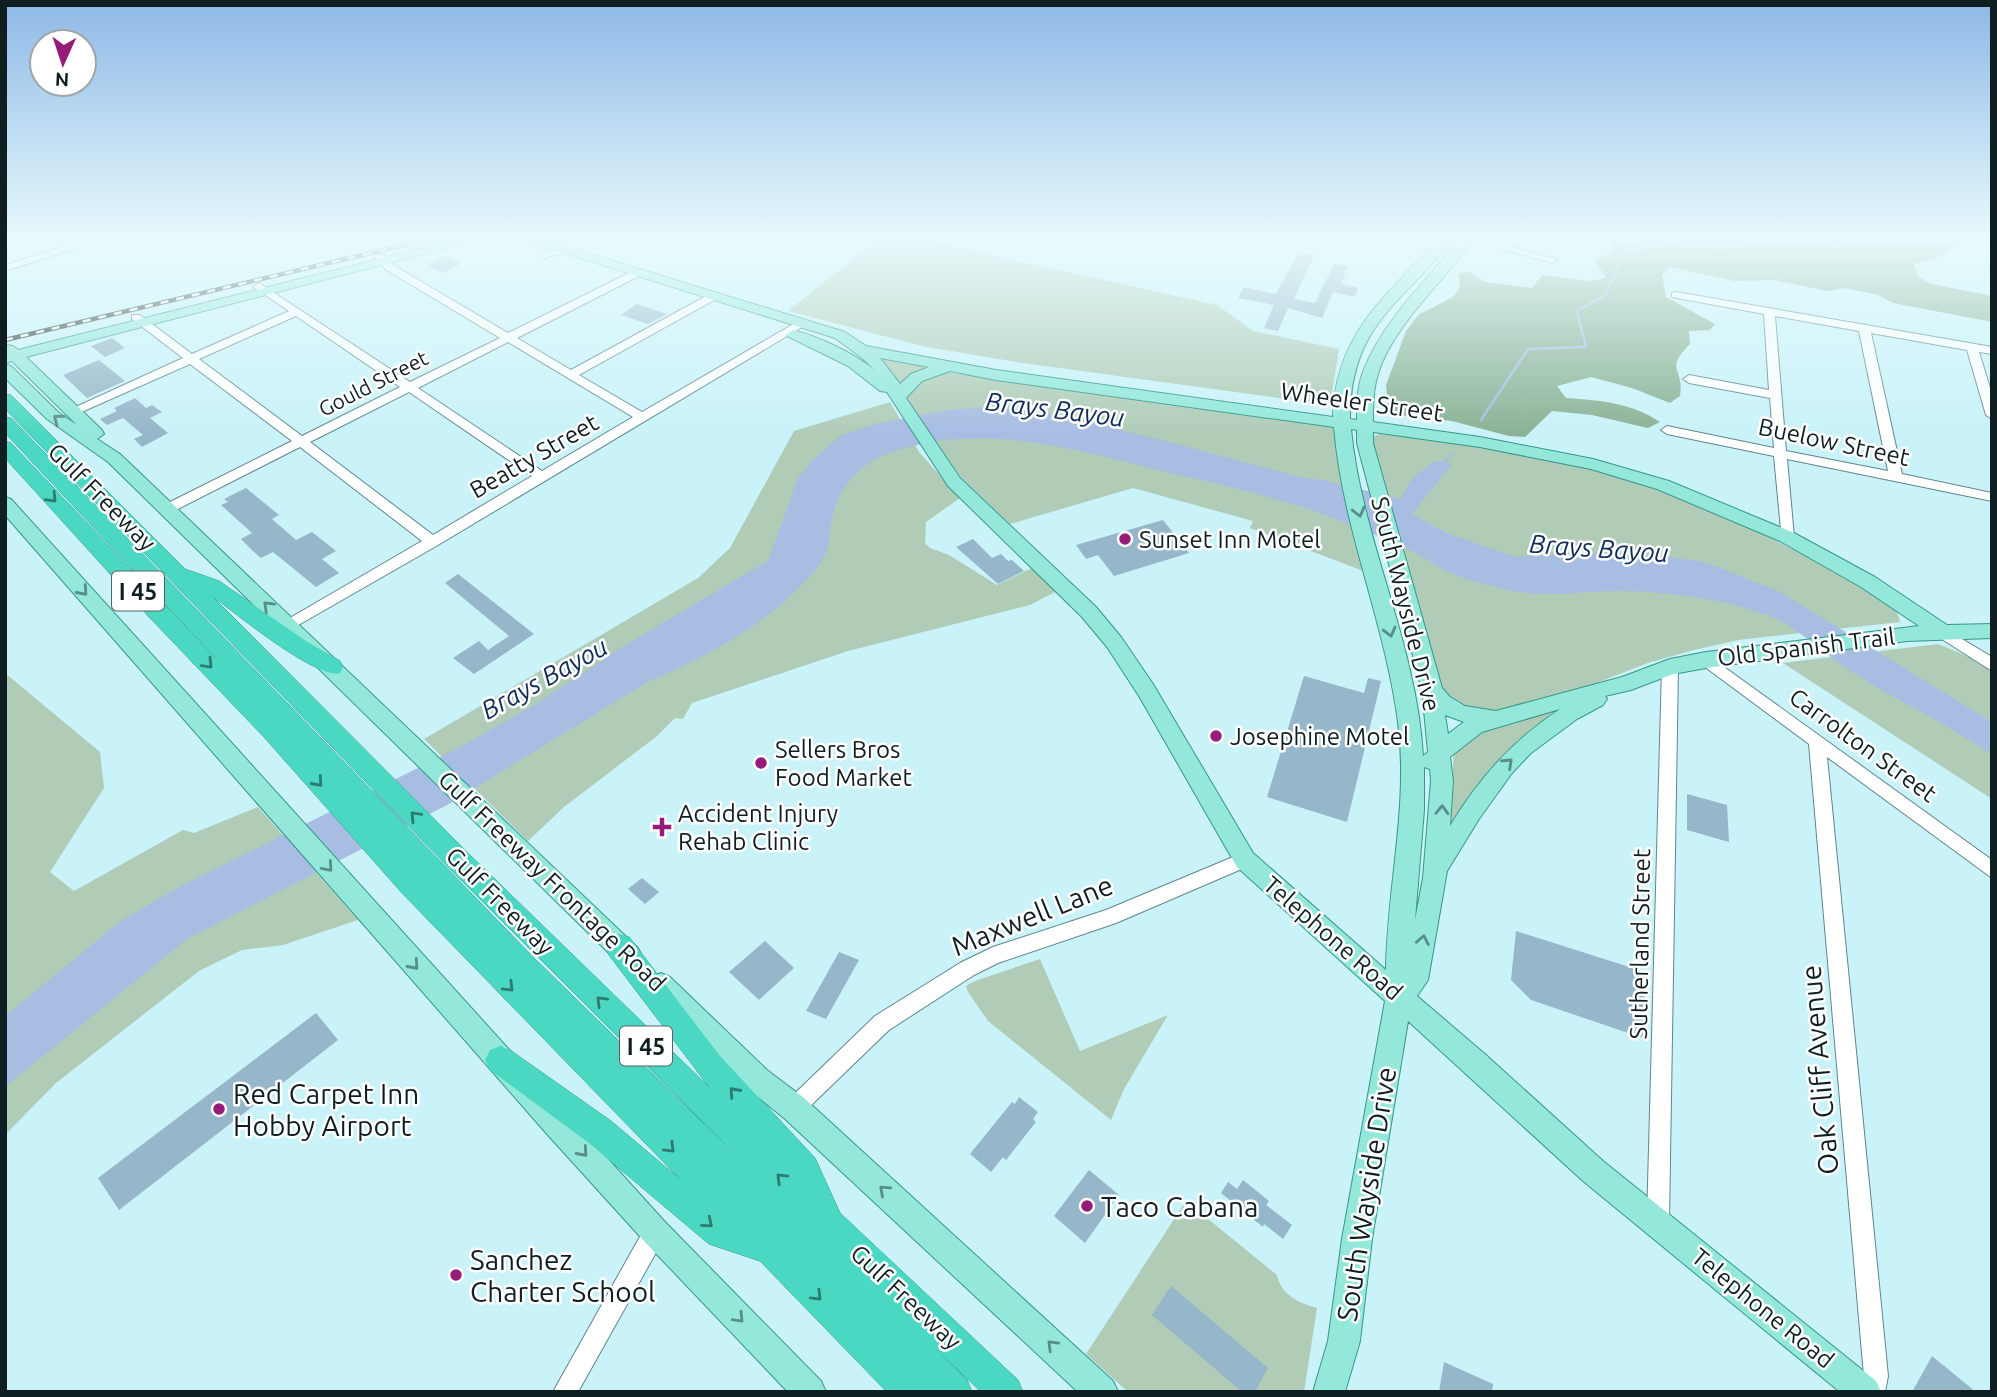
<svg xmlns="http://www.w3.org/2000/svg" width="1997" height="1397" viewBox="0 0 1997 1397" font-family="Ubuntu,sans-serif">
  <rect width="100%" height="100%" fill="#c9f3f9"/>
  <g fill="#b0ccb7">
    <polygon points="881,237 910,237 1217,305 1253,331 1339,349 1330,405 1023,363 922,346 788,311"/>
    <polygon points="884,358 928,367 928,369 898,385 880,359"/>
    <polygon points="945,372 1333,426 1338,433 1342,485 1366,572 1250,528 1253,521 1133,488 1010,524 961,477 908,400 907,393 910,386"/>
    <polygon points="890,402 919,452 960,498 926,522 925,543 930,548 949,555 997,585 1032,568 1057,591 1030,605 848,651 692,703 683,719 675,718 657,736 564,807 528,841 424,739 698,578 730,548 794,431"/>
    <path d="M 1379,434 C 1433,441 1494,445 1547,457 C 1672,487 1788,540 1896,608 L 1900,622 L 1738,640 L 1694,650 L 1648,663 L 1581,689 L 1493,715 L 1472,713 L 1440,691 L 1371,445 L 1373,437 Z"/>
    <polygon points="1938,644 1972,658 1992,671 1992,799 1783,663"/>
    <polygon points="5,673 100,752 104,788 50,872 74,891 183,830 194,833 258,807 358,920 283,945 242,950 199,971 56,1083 5,1135"/>
    <path d="M 1556,709 L 1560,713 L 1449,835 L 1454,749 C 1481,725 1521,719 1556,709 Z"/>
    <polygon points="1040,959 1080,1051 1168,1015 1124,1089 1111,1120 988,1021 968,992 966,986 975,981"/>
    <path d="M 1186,1201 L 1277,1275 C 1281,1295 1299,1303 1317,1308 L 1304,1392 L 1128,1392 L 1086,1354 Z"/>
  </g>
  <path fill="#8bb296" d="M 1621,237 L 1961,237 C 1944,257 1940,259 1914,263 L 1918,277 L 1932,284 L 1992,296 L 1992,322 L 1893,303 L 1878,295 L 1845,288 L 1827,291 L 1775,280 L 1735,281 L 1670,267 L 1662,275 L 1666,297 L 1715,324 L 1710,330 L 1689,331 L 1690,344 C 1663,371 1685,368 1680,396 L 1670,403 L 1632,388 L 1591,377 L 1557,386 L 1566,398 C 1603,401 1629,402 1660,422 L 1648,428 L 1592,415 L 1552,411 L 1525,437 L 1509,436 L 1452,421 L 1399,415 L 1388,405 L 1386,385 L 1406,331 L 1418,315 L 1453,297 L 1460,286 L 1459,274 L 1468,271 L 1484,282 L 1532,288 L 1542,275 L 1590,281 L 1606,278 L 1595,261 L 1611,251 L 1615,239 Z"/>
  <path fill="#a7bde2" d="M 1003,406 L 1058,415 L 1162,440 L 1303,478 L 1323,480 L 1400,499 L 1413,478 L 1434,461 L 1452,464 L 1412,514 L 1446,533 L 1516,557 L 1628,551 L 1705,562 L 1780,592 L 1992,722 L 1992,755 C 1948,724 1899,702 1854,673 C 1828,657 1799,628 1772,617 C 1725,599 1672,592 1622,591 C 1584,590 1546,599 1508,590 C 1487,585 1461,579 1443,569 C 1431,563 1421,555 1410,550 C 1380,536 1348,523 1317,512 C 1270,496 1219,484 1170,473 C 1078,450 985,421 892,452 C 856,464 834,493 830,531 C 829,547 828,552 818,566 C 781,616 707,658 649,681 L 449,804 L 187,939 L 5,1087 L 5,1016 L 121,921 L 181,886 L 458,748 L 533,706 L 627,644 L 768,561 L 798,478 L 812,461 L 840,436 L 875,424 L 947,410 Z"/>
  <g fill="none" stroke-linecap="round" stroke-linejoin="round">
    <g stroke="#a7bde2" stroke-width="2.5">
      <polyline points="1481,420 1528,349 1586,347 1577,311 1606,295 1622,254 1666,243 1720,248 1781,238 1842,245 1878,237"/>
      <polyline points="1441,465 1452,454"/>
    </g>
  </g>
  <g fill="#96b6c9">
    <polygon points="1299,252 1314,255 1294,299 1315,303 1334,264 1348,266 1341,284 1358,288 1355,297 1333,292 1322,318 1288,308 1278,331 1264,328 1274,305 1238,298 1244,287 1276,294"/>
    <polygon points="446,256 461,264 442,273 427,264"/>
    <polygon points="637,304 667,314 648,324 621,315"/>
    <polygon points="112,338 125,348 105,357 91,346"/>
    <polygon points="99,360 125,381 87,398 63,375"/>
    <polygon points="135,398 146,408 152,405 162,412 150,418 168,433 142,447 134,439 143,435 123,418 107,425 100,419 117,411 114,408"/>
    <polygon points="246,488 279,515 272,519 296,540 312,532 336,551 322,559 339,573 316,587 273,552 261,558 254,552 241,539 252,533 221,505 228,502 224,499"/>
    <polygon points="1163,520 1189,553 1114,576 1098,555 1086,559 1076,545"/>
    <polygon points="973,539 992,558 1001,554 1008,561 1012,560 1024,571 998,584 956,547"/>
    <polygon points="458,574 534,634 474,674 453,658 479,641 488,650 509,636 445,583"/>
    <polygon points="1304,676 1364,693 1368,678 1381,681 1347,822 1267,797"/>
    <polygon points="1687,794 1727,805 1729,842 1687,830"/>
    <polygon points="642,878 659,892 645,904 628,889"/>
    <polygon points="1516,931 1645,972 1643,1038 1531,1000 1511,980"/>
    <polygon points="765,941 794,968 759,1000 729,972"/>
    <polygon points="839,952 859,960 826,1019 806,1011"/>
    <polygon points="316,1013 338,1040 119,1210 98,1178"/>
    <polygon points="1019,1097 1038,1112 1033,1119 1036,1122 1006,1160 1003,1157 991,1172 970,1154 1012,1102 1015,1104"/>
    <polygon points="1089,1170 1119,1195 1085,1243 1054,1216"/>
    <polygon points="1243,1180 1269,1201 1266,1205 1292,1225 1283,1239 1264,1224 1263,1227 1221,1193 1228,1182 1237,1189"/>
    <polygon points="1171,1286 1268,1368 1255,1392 1242,1392 1152,1315"/>
    <polygon points="1932,1356 1976,1392 1912,1392"/>
    <polygon points="1444,1362 1493,1384 1492,1392 1439,1392"/>
  </g>
  <g fill="none" stroke-linecap="round" stroke-linejoin="round">
    <g stroke="#5f868c" stroke-width="2">
      <g id="minor">
        <polygon points="93,237 110,237 5,271 5,265"/>
        <polygon points="601,237 620,237 544,258 539,255"/>
        <polygon points="1461,237 1480,237 1557,260 1552,263"/>
        <path d="M 376,255 L 384,255 L 393,265 L 508,333 L 631,272 L 639,272 L 639,276 L 517,338 L 571,370 L 708,295 L 716,295 L 716,299 L 579,375 L 642,412 L 797,322 L 807,324 L 438,545 L 288,631 L 281,626 L 283,622 L 422,541 L 300,447 L 172,512 L 162,512 L 160,509 L 162,506 L 292,441 L 190,364 L 77,414 L 69,414 L 67,411 L 183,358 L 132,319 L 132,315 L 140,315 L 192,354 L 289,311 L 255,288 L 254,286 L 259,283 L 410,382 L 500,338 L 385,269 L 375,257 ZM 296,316 L 400,387 L 302,436 L 199,359 ZM 508,342 L 633,417 L 542,471 L 418,388 ZM 409,392 L 532,476 L 433,535 L 310,442 Z"/>
        <path d="M 1676,292 L 1992,347 L 1992,354 L 1979,352 L 1992,394 L 1992,419 L 1986,415 L 1967,350 L 1871,333 L 1902,474 L 1992,493 L 1992,501 L 1787,459 L 1794,537 L 1787,542 L 1782,540 L 1774,456 L 1667,434 L 1661,430 L 1667,426 L 1774,448 L 1770,398 L 1689,383 L 1683,379 L 1689,375 L 1769,390 L 1764,314 L 1672,297 L 1672,293 ZM 1775,316 L 1859,331 L 1888,471 L 1786,451 Z"/>
        <polygon points="1942,627 1992,657 1992,671 1937,636 1935,632 1937,628"/>
        <polygon points="1706,654 1992,860 1992,878 1827,757 1888,1376 1885,1392 1861,1392 1864,1376 1809,744 1701,664 1698,660 1701,656"/>
        <polygon points="1670,661 1678,667 1669,1221 1666,1229 1658,1232 1650,1229 1647,1221 1662,667"/>
        <polygon points="1245,852 1251,855 1254,860 1251,865 1116,923 998,963 974,975 889,1030 801,1115 794,1118 787,1115 784,1108 787,1101 875,1016 960,963 993,947 1106,910"/>
        <polygon points="655,1221 663,1224 666,1232 663,1240 578,1392 553,1392 647,1224"/>
      </g>
    </g>
    <g stroke="#36978a" stroke-width="2">
      <g id="major">
        <polygon points="466,237 490,237 26,357 102,430 104,434 97,439 120,454 638,948 642,956 638,964 629,968 620,964 108,462 47,419 5,378 5,364 11,366 59,413 77,425 12,361 5,363 5,345 13,346 18,350"/>
        <path d="M 513,237 L 535,237 L 845,332 L 866,346 L 996,370 L 1333,417 C 1335,333 1388,294 1441,237 L 1455,237 C 1403,304 1350,323 1350,419 L 1357,420 C 1357,404 1357,387 1363,372 C 1381,323 1429,277 1462,237 L 1476,237 C 1447,278 1392,326 1378,374 C 1373,390 1373,406 1373,422 L 1480,437 L 1593,459 L 1669,481 L 1794,533 L 1875,577 L 1947,625 L 1992,624 L 1992,638 L 1907,641 L 1706,668 L 1673,674 L 1631,690 L 1605,696 L 1607,699 L 1603,705 L 1577,719 L 1531,753 L 1512,773 L 1479,819 L 1447,871 L 1428,980 L 1417,996 L 1486,1055 L 1603,1161 L 1876,1381 L 1881,1392 L 1840,1392 L 1583,1181 L 1408,1021 L 1372,1239 L 1360,1341 L 1345,1392 L 1313,1392 L 1328,1341 L 1342,1239 L 1385,1001 L 1237,867 L 1139,696 L 1107,647 L 1082,617 L 948,486 L 887,392 L 880,391 L 848,366 L 785,335 L 793,330 C 822,338 851,352 875,370 L 862,358 L 835,338 ZM 880,358 L 929,367 L 911,374 L 900,384 ZM 950,371 L 996,380 L 1334,427 C 1342,527 1385,622 1398,722 C 1409,806 1387,886 1386,970 L 1253,853 L 1153,684 L 1121,637 L 1096,607 L 960,478 L 906,398 L 922,381 ZM 1351,429 L 1357,430 L 1357,443 L 1422,690 L 1428,752 L 1423,756 C 1417,644 1362,541 1351,429 ZM 1373,432 L 1480,447 L 1591,469 L 1657,489 L 1780,541 L 1861,587 L 1919,626 L 1706,652 L 1670,659 L 1622,677 L 1496,711 L 1465,706 L 1450,697 L 1442,688 L 1373,443 ZM 1560,709 C 1513,740 1479,778 1450,826 L 1453,781 L 1450,757 L 1482,732 ZM 1445,715 L 1464,722 L 1448,734 ZM 1424,767 L 1430,769 L 1431,781 L 1423,878 L 1415,920 L 1424,810 Z"/>
        <polygon points="5,497 11,499 665,1222 821,1381 826,1392 788,1392 645,1242 547,1134 5,515"/>
        <polygon points="661,973 670,977 767,1070 804,1098 1113,1381 1118,1392 1078,1392 784,1118 747,1088 652,993 648,985 652,977"/>
      </g>
    </g>
    <g stroke="#36978a" stroke-width="1">
      <path id="highway" d="M 5,394 L 11,395 L 185,569 L 219,581 L 306,641 L 340,661 L 343,667 L 340,673 C 317,680 234,612 212,596 L 472,857 L 710,1088 L 609,955 L 605,946 L 609,937 L 619,934 L 629,937 L 720,1056 L 815,1158 L 840,1213 L 1018,1380 L 1023,1392 L 981,1392 L 934,1347 L 967,1380 L 972,1392 L 887,1392 L 760,1261 L 709,1244 L 589,1143 L 490,1070 L 485,1060 L 490,1050 L 500,1046 L 510,1050 L 611,1121 L 681,1180 L 402,893 L 264,737 L 151,619 L 5,458 L 5,441 L 11,443 L 243,687 L 5,433 L 5,417 L 11,418 L 532,956 L 741,1160 L 454,873 L 5,409 Z"/>
    </g>
    <use href="#minor" fill="#fff" fill-rule="evenodd"/>
    <use href="#major" fill="#93e8da" fill-rule="evenodd"/>
    <use href="#highway" fill="#4bd8c2" fill-rule="evenodd"/>
    <g stroke="#273b3d" stroke-width="4.5">
      <polyline id="rail" points="5,340 438,237"/>
    </g>
    <use href="#rail" stroke="#fff" stroke-width="2.5" stroke-dasharray="8" stroke-linecap="butt"/>
  </g>
  <defs><path id="oneway-chevron" d="M-2-3.5L2.5 0L-2 3.5" fill="none" stroke-width="1.6" stroke-linecap="round" stroke-linejoin="round" transform="scale(1.75)"/></defs>
  <g stroke="#588e87">
    <use href="#oneway-chevron" transform="translate(58 419) rotate(-142)"/>
    <use href="#oneway-chevron" transform="translate(1359 512) rotate(76)"/>
    <use href="#oneway-chevron" transform="translate(83 591) rotate(48)"/>
    <use href="#oneway-chevron" transform="translate(268 606) rotate(-136)"/>
    <use href="#oneway-chevron" transform="translate(1390 632) rotate(75)"/>
    <use href="#oneway-chevron" transform="translate(1508 763) rotate(-43)"/>
    <use href="#oneway-chevron" transform="translate(1442 810) rotate(-88)"/>
    <use href="#oneway-chevron" transform="translate(328 867) rotate(49)"/>
    <use href="#oneway-chevron" transform="translate(1423 940) rotate(-79)"/>
    <use href="#oneway-chevron" transform="translate(414 965) rotate(48)"/>
    <use href="#oneway-chevron" transform="translate(583 1152) rotate(48)"/>
    <use href="#oneway-chevron" transform="translate(884 1190) rotate(-138)"/>
    <use href="#oneway-chevron" transform="translate(739 1318) rotate(46)"/>
    <use href="#oneway-chevron" transform="translate(1052 1345) rotate(-136)"/>
  </g>
  <g stroke="#2d7c72">
    <use href="#oneway-chevron" transform="translate(52 498) rotate(47)"/>
    <use href="#oneway-chevron" transform="translate(208 664) rotate(46)"/>
    <use href="#oneway-chevron" transform="translate(318 782) rotate(48)"/>
    <use href="#oneway-chevron" transform="translate(415 816) rotate(-134)"/>
    <use href="#oneway-chevron" transform="translate(509 987) rotate(45)"/>
    <use href="#oneway-chevron" transform="translate(601 1001) rotate(-135)"/>
    <use href="#oneway-chevron" transform="translate(734 1092) rotate(-132)"/>
    <use href="#oneway-chevron" transform="translate(670 1148) rotate(45)"/>
    <use href="#oneway-chevron" transform="translate(781 1178) rotate(-135)"/>
    <use href="#oneway-chevron" transform="translate(708 1223) rotate(40)"/>
    <use href="#oneway-chevron" transform="translate(817 1296) rotate(45)"/>
  </g>
  <linearGradient id="sky" x2="0" y2="1"><stop stop-color="#8eb8e6"/><stop offset="0.55" stop-color="#e7fafc"/><stop offset="1" stop-color="#e7fafc" stop-opacity="0"/></linearGradient>
  <rect width="1997" height="433" fill="url(#sky)"/>
  <g fill="#951c78" stroke="#fff" stroke-width="2.5">
    <circle cx="1125" cy="539" r="7"/>
    <circle cx="1216" cy="736" r="7"/>
    <circle cx="761" cy="763" r="7"/>
    <path d="M658.5 816.5h7v7h7v7h-7v7h-7v-7h-7v-7h7z"/>
    <circle cx="219" cy="1109" r="7"/>
    <circle cx="1087" cy="1206" r="7"/>
    <circle cx="456" cy="1275" r="7"/>
  </g>
  <g text-anchor="middle" dominant-baseline="central" stroke-width="5" stroke-linejoin="round" paint-order="stroke">
    <g font-size="21" fill="#0f1f21" stroke="#fff">
      <text transform="translate(373 383) rotate(-27)">Gould Street</text>
    </g>
    <g fill="#fff" stroke="#576264" stroke-width="2">
      <rect x="112" y="571.5" width="52" height="39" rx="5"/>
      <rect x="620" y="1026.5" width="52" height="39" rx="5"/>
    </g>
    <g font-size="23" font-weight="bold" fill="#0f1f21">
      <text x="138" y="591">I 45</text>
      <text x="646" y="1046">I 45</text>
    </g>
    <g font-size="24" fill="#0f1f21" stroke="#fff">
      <text transform="translate(1362 402) rotate(8)">Wheeler Street</text>
      <text transform="translate(1834 442) rotate(12)">Buelow Street</text>
      <text transform="translate(534 456) rotate(-30)">Beatty Street</text>
      <text transform="translate(102 497) rotate(45)">Gulf Freeway</text>
      <text transform="translate(1406 604) rotate(76)">South Wayside Drive</text>
      <text transform="translate(1806 647) rotate(-7)">Old Spanish Trail</text>
      <text transform="translate(1863 745) rotate(36)">Carrolton Street</text>
      <text transform="translate(552 881) rotate(44)">Gulf Freeway Frontage Road</text>
      <text transform="translate(500 901) rotate(45)">Gulf Freeway</text>
      <text transform="translate(1333 938) rotate(41)">Telephone Road</text>
      <text transform="translate(1640 944) rotate(-89)">Sutherland Street</text>
      <text transform="translate(906 1297) rotate(43)">Gulf Freeway</text>
      <text transform="translate(1763 1308) rotate(39)">Telephone Road</text>
    </g>
    <g font-size="24" fill="#0f1f21" stroke="#fff" text-anchor="start">
      <text x="1139" y="539">Sunset Inn Motel</text>
      <text x="1230" y="736">Josephine Motel</text>
      <text x="775" y="749">Sellers Bros<tspan x="775" dy="28">Food Market</tspan></text>
      <text x="678" y="813">Accident Injury<tspan x="678" dy="28">Rehab Clinic</tspan></text>
    </g>
    <g font-size="26" font-style="italic" fill="#102b59" stroke="#fff">
      <text transform="translate(1055 409) rotate(7)">Brays Bayou</text>
      <text transform="translate(1599 548) rotate(4)">Brays Bayou</text>
      <text transform="translate(544 678) rotate(-29)">Brays Bayou</text>
    </g>
    <g font-size="28" fill="#0f1f21" stroke="#fff">
      <text transform="translate(1032 915) rotate(-22)">Maxwell Lane</text>
      <text transform="translate(1819 1070) rotate(-95)">Oak Cliff Avenue</text>
      <text transform="translate(1366 1194) rotate(-81)">South Wayside Drive</text>
    </g>
    <g font-size="28" fill="#0f1f21" stroke="#fff" text-anchor="start">
      <text x="233" y="1093">Red Carpet Inn<tspan x="233" dy="32">Hobby Airport</tspan></text>
      <text x="1101" y="1206">Taco Cabana</text>
      <text x="470" y="1259">Sanchez<tspan x="470" dy="32">Charter School</tspan></text>
    </g>
  </g>
  <rect width="1997" height="1397" fill="none" stroke="#0f1f21" stroke-width="14"/>
  <g transform="translate(63 63) rotate(183)"><circle r="33" fill="#ffffff" stroke="#9fa5a6" stroke-width="2"/>
  <path d="M0-5L12 26L0 18L-12 26Z" fill="#951c78"/>
  <text y="-10" font-size="19" font-weight="bold" text-anchor="middle" fill="#0f1f21">N</text>
  </g>
</svg>
